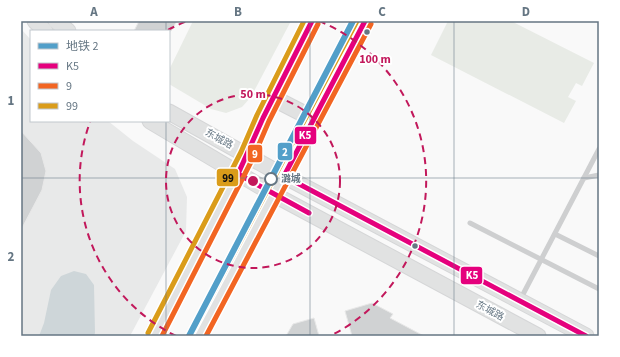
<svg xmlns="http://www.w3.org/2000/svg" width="620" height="357" viewBox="0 0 620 357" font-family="'Source Sans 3','Noto Sans SC',sans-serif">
  <rect width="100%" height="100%" fill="#f9f9f9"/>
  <polygon fill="#e8e9e9" points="21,29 31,40 31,121 108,121 133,141 175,169 187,197 186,231 130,336 21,336"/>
  <g fill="#e8ebe6">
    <polygon points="193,21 291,21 251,97 242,107 226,113 211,109 169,84 169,70"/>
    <polygon points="448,21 511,21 594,63 582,86 576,83 568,97 576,101 564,123 431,55"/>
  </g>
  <polygon fill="#ced6d9" points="74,271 86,274 94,285 95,333 94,336 39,336 44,323 51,290 61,276"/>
  <g fill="#d0d2d3" stroke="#e8e8e8">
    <polygon points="139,21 177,21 171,31 134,31"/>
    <polygon points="21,131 41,153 46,171 42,190 21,230"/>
    <polygon points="372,303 393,314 390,318 424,336 352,336 345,311"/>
    <polygon points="314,318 319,336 286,336 293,324"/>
  </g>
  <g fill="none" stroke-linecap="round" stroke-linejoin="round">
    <g stroke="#d5d6d7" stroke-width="17">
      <g id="secondary">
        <polyline points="35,21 45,31"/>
        <polyline points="56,21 68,31"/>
        <polyline points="169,112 284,176 586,336"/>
        <polyline points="150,121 273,194 538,336"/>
      </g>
    </g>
    <g stroke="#d5d6d7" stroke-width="18">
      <g id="primary">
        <polyline points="273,98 314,119"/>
        <polyline points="154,336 247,155 263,118 312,21"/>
        <polyline points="198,336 365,21"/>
      </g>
    </g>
    <g stroke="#cecfd0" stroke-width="5">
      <polyline points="584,178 599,175"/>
      <polyline points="470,223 599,289"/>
      <polyline points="555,234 599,256"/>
      <polyline points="520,300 599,149"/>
    </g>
    <use href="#secondary" stroke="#e1e2e2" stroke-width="15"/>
    <use href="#primary" stroke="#e1e2e2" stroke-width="16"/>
    <g stroke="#fff" stroke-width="8">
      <g id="bus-1">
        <polyline points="365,21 284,176 586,336"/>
        <polyline points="309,213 238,174 263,118 312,21"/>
      </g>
    </g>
    <g stroke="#fff" stroke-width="8">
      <g id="bus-2">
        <polyline points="162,336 253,158 269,121 318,24"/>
        <polyline points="206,336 371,24"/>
      </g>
    </g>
    <g stroke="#fff" stroke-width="8">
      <g id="bus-3">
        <polyline points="148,333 241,152 257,115 304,21"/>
        <polyline points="192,333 357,21"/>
      </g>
    </g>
    <use href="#bus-1" stroke="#e5007d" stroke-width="5"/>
    <use href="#bus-2" stroke="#f26522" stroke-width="5"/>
    <use href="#bus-3" stroke="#da9c1a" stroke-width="5"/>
    <g stroke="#fff" stroke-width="9">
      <polyline id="metro-1" points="189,336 353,21"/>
    </g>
    <use href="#metro-1" stroke="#529fc9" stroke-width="6"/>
  </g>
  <path fill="none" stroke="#657683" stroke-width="1" stroke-opacity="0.55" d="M 166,21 L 166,31M 310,21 L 310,336M 454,21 L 454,336M 166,121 L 166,336M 21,178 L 599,178"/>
  <g fill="none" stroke="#c2185b" stroke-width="2" stroke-dasharray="7 5">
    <circle cx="253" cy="181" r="87"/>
    <path d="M176 336A173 173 0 0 1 90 122M168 30A173 173 0 0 1 187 21M319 21A173 173 0 0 1 330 336"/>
  </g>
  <g fill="#657683" stroke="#fff" stroke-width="1.5">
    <circle cx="367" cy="32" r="3.5"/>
    <circle cx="415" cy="246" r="3.5"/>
  </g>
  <circle fill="#fff" stroke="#657683" stroke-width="2" cx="271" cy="179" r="6"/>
  <g text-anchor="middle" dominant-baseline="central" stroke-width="4" stroke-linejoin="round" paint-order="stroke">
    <g font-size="10" fill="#657683" stroke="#fff">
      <text transform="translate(219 139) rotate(29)">东城路</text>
      <text transform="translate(490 311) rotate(28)">东城路</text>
    </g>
    <g font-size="10" font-weight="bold" fill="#657683" stroke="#fff" text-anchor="start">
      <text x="281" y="179">潞城</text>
    </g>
  </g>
  <circle cx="253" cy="181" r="6" fill="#c2185b" stroke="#fff" stroke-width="2"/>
  <g font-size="12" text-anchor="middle" font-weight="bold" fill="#c2185b" stroke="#fff" stroke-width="4" stroke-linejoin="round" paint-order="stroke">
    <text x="375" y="63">100 m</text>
    <text x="253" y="98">50 m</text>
  </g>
  <g stroke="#fff" stroke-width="1.5">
    <rect x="294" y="126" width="23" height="19" rx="4" fill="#e5007d"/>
    <rect x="277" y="142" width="16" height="19" rx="4" fill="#529fc9"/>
    <rect x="247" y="144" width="16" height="19" rx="4" fill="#f26522"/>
    <rect x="216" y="168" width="23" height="19" rx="4" fill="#da9c1a"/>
    <rect x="460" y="266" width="23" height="19" rx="4" fill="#e5007d"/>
  </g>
  <g font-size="11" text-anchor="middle" font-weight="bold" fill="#fff">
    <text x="305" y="139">K5</text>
    <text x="285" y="156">2</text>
    <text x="255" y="158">9</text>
    <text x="472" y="279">K5</text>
  </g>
  <g font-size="11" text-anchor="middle" font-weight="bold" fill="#111">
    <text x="228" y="182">99</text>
  </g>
  <rect width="620" height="357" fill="none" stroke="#ffffff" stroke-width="44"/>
  <rect x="30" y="30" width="140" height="92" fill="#ffffff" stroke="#c1c8cd"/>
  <rect x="38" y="43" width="20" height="6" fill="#529fc9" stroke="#c1c8cd"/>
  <text x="66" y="50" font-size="12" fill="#657683">地铁 2</text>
  <rect x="38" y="63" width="20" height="6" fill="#e5007d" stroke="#c1c8cd"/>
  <text x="66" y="70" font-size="12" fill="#657683">K5</text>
  <rect x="38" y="83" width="20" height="6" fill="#f26522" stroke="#c1c8cd"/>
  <text x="66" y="90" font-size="12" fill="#657683">9</text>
  <rect x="38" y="103" width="20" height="6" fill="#da9c1a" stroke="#c1c8cd"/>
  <text x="66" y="110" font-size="12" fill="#657683">99</text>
  <rect x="22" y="22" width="576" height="313" fill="none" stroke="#657683" stroke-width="1.5"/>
  <g font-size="13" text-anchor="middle" font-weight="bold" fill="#657683">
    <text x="94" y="16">A</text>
    <text x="238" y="16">B</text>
    <text x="382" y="16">C</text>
    <text x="526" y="16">D</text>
    <text x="11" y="105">1</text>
    <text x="11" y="261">2</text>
  </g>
</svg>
